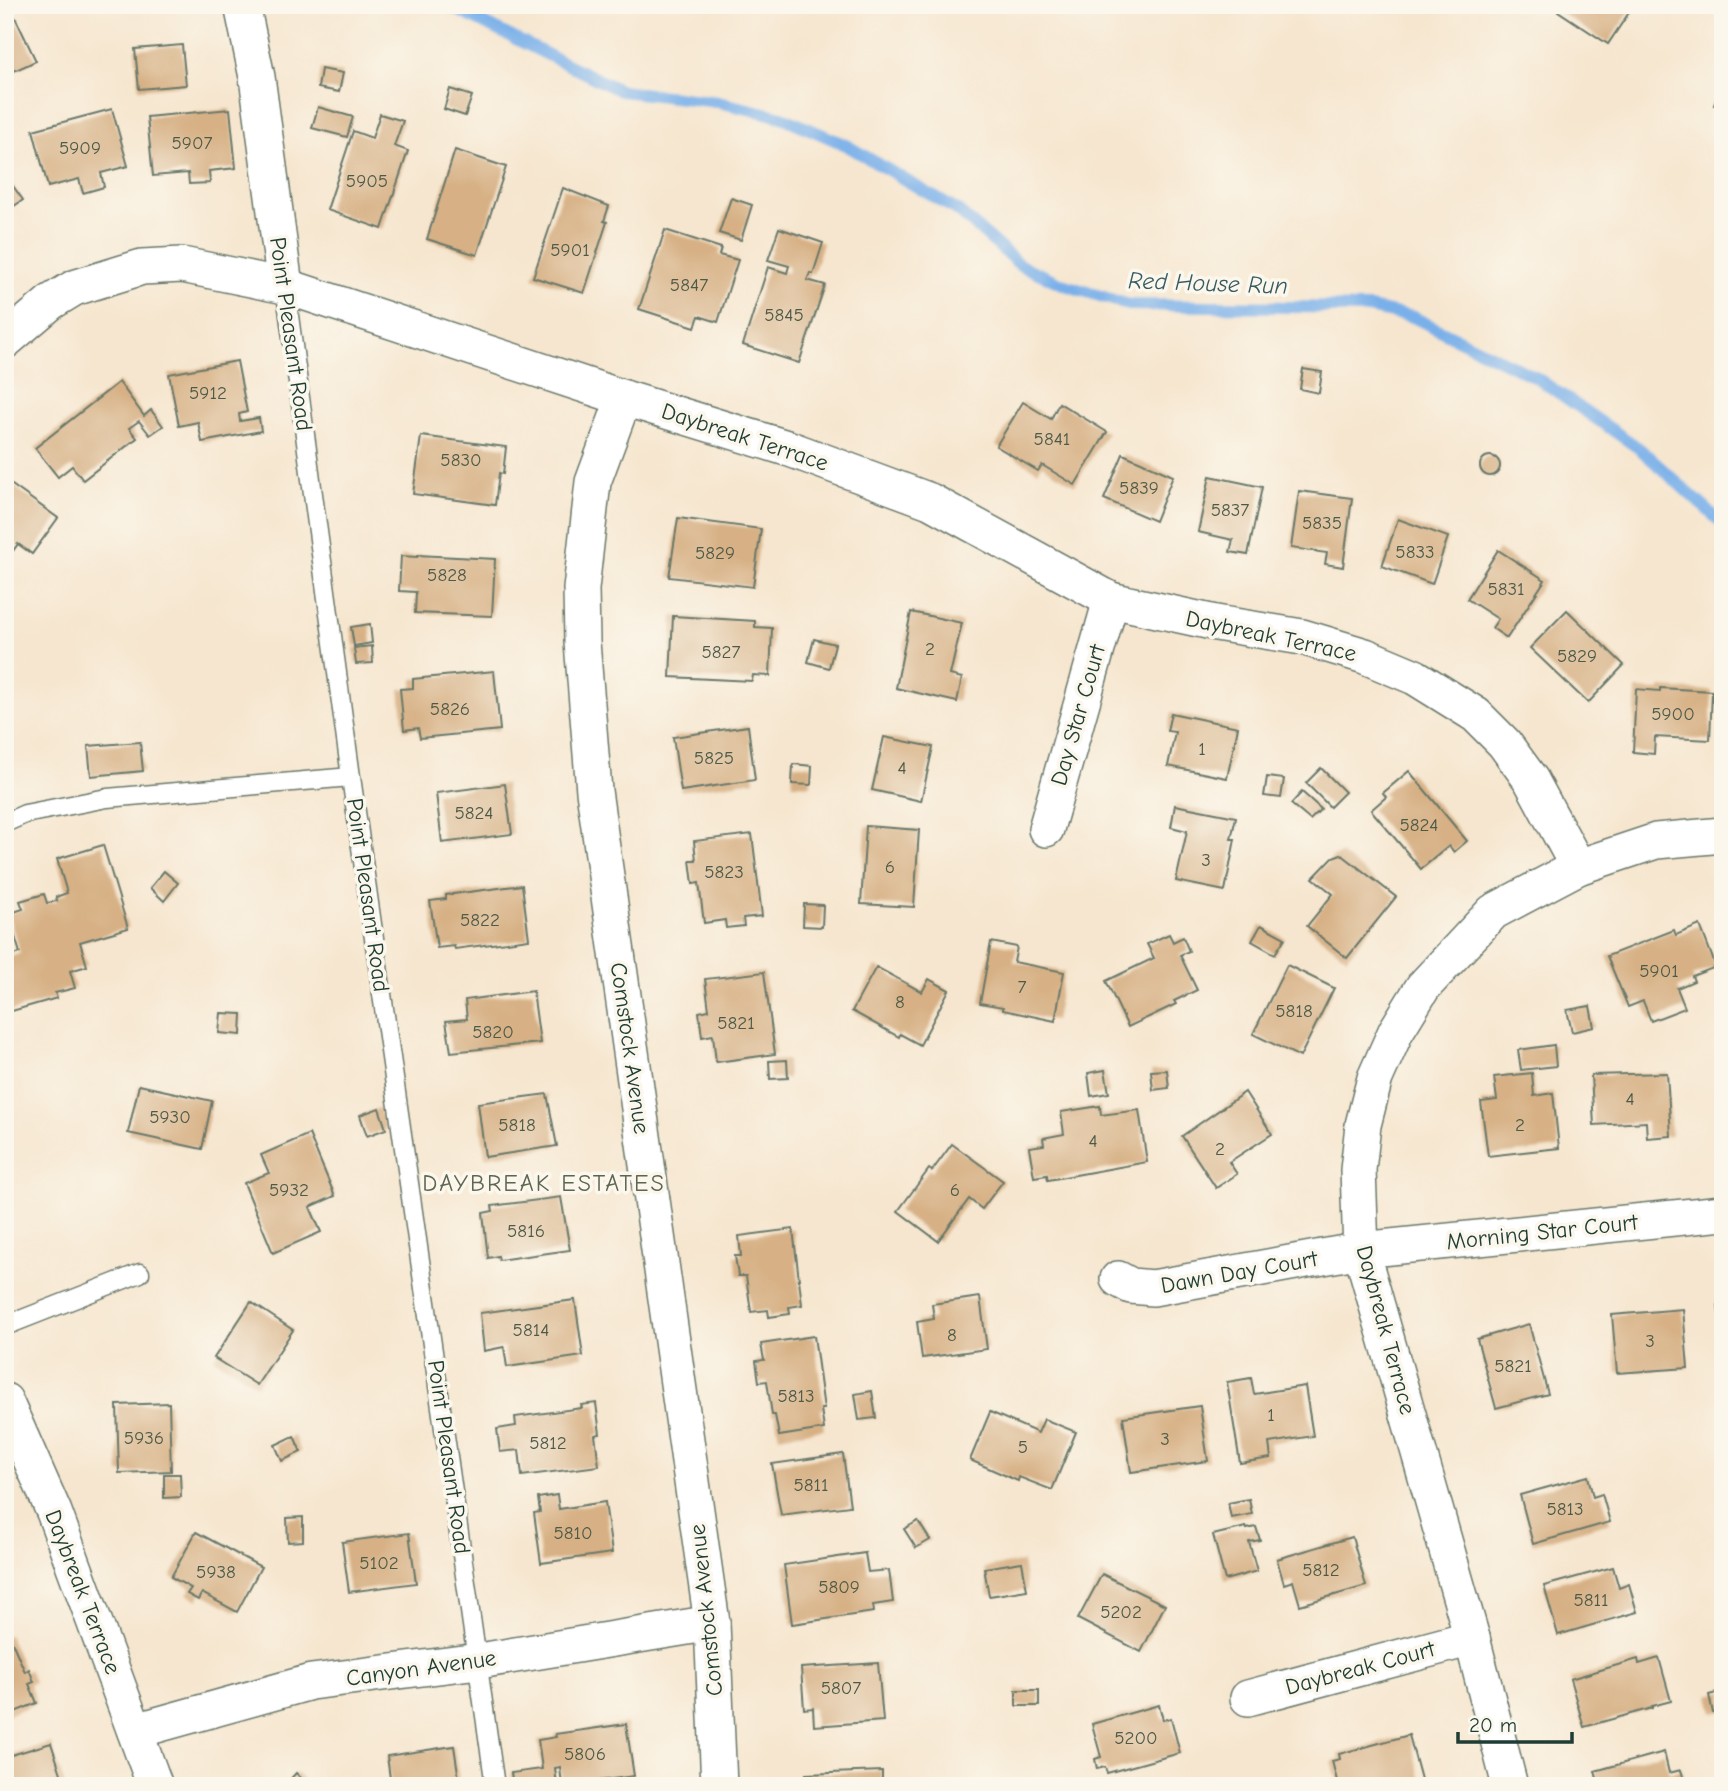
<svg xmlns="http://www.w3.org/2000/svg" width="1728" height="1791" viewBox="0 0 1728 1791" font-family="'Comic Neue',sans-serif">
  <rect width="100%" height="100%" fill="#fbf7ec"/>
  <filter id="ink" filterUnits="userSpaceOnUse"><feTurbulence type="fractalNoise" baseFrequency=".0143" numOctaves="2"/><feDisplacementMap in="SourceGraphic" scale="14" xChannelSelector="R" yChannelSelector="G"/><feConvolveMatrix kernelMatrix="1 2 1 2 8 2 1 2 1" color-interpolation-filters="sRGB"/></filter>
  <filter id="wash" filterUnits="userSpaceOnUse"><feTurbulence type="fractalNoise" baseFrequency=".00686" numOctaves="4" result="noise"/><feDisplacementMap in="SourceGraphic" scale="28" xChannelSelector="R" yChannelSelector="G"/><feGaussianBlur stdDeviation="1.57" result="paint"/><feColorMatrix in="noise" values="0 0 0 0 0 0 0 0 0 0 0 0 0 0 0 0 0 1.4 0 .05"/><feComposite in="paint" operator="in"/></filter>
  <g filter="url(#wash)">
    <rect width="100%" height="100%" fill="#f6e6cf"/>
    <g fill="none" stroke-linecap="round" stroke-linejoin="round">
      <polyline stroke="#7ab0e9" stroke-width="12" points="447,5 621,91 718,102 782,117 846,145 958,211 1020,265 1065,285 1129,305 1369,308 1413,317 1537,378 1640,449 1723,524"/>
    </g>
    <g id="blocks">
      <g fill="#d7b185">
        <polygon points="1549,5 1634,5 1608,44"/>
        <polygon points="15,17 36,61 5,75 5,21"/>
        <polygon points="182,45 186,85 139,89 135,49"/>
        <polygon points="321,69 343,73 339,92 318,88"/>
        <polygon points="1723,81 1723,107 1714,105"/>
        <polygon points="450,89 472,96 465,116 444,109"/>
        <polygon points="318,107 353,117 347,137 312,128"/>
        <polygon points="112,109 128,166 101,173 104,187 83,193 79,179 48,187 33,130"/>
        <polygon points="230,109 236,168 209,171 210,183 189,184 188,173 153,176 147,117"/>
        <polygon points="380,114 403,121 394,146 408,151 382,229 327,210 353,131 372,138"/>
        <polygon points="455,150 506,167 477,255 427,239"/>
        <polygon points="5,175 23,200 5,212"/>
        <polygon points="563,188 609,206 604,221 607,222 584,293 533,277"/>
        <polygon points="731,198 752,205 741,240 719,233"/>
        <polygon points="779,228 823,243 813,274 810,273 807,280 825,285 799,363 743,345 768,267 787,273 789,266 768,260"/>
        <polygon points="665,230 721,248 719,255 738,260 718,322 699,316 695,327 639,309"/>
        <polygon points="237,361 247,412 239,414 240,421 259,418 261,431 202,442 198,422 179,426 169,374"/>
        <polygon points="1303,369 1322,372 1319,393 1300,389"/>
        <polygon points="119,382 144,416 151,410 163,426 150,435 139,421 129,428 137,438 83,480 72,466 58,477 35,448"/>
        <polygon points="1023,402 1051,419 1059,403 1107,432 1075,485 1042,465 1038,471 996,446"/>
        <polygon points="421,436 506,447 503,474 499,473 495,505 413,494"/>
        <polygon points="1123,454 1173,476 1155,521 1104,499"/>
        <circle cx="1490" cy="466" r="10"/>
        <polygon points="1210,476 1262,487 1248,555 1230,552 1233,540 1198,532"/>
        <polygon points="5,480 58,518 32,554 18,544 5,562"/>
        <polygon points="1299,491 1352,498 1343,567 1325,564 1327,553 1291,548"/>
        <polygon points="678,518 761,529 753,587 669,577"/>
        <polygon points="1398,519 1448,537 1432,584 1382,566"/>
        <polygon points="1498,550 1545,580 1507,638 1492,628 1498,619 1467,599"/>
        <polygon points="417,555 495,559 492,616 415,613 416,592 399,591 401,556 417,557"/>
        <polygon points="1567,610 1624,665 1588,703 1530,648"/>
        <polygon points="911,612 962,623 950,675 962,678 957,702 896,688"/>
        <polygon points="673,616 755,621 755,627 772,628 770,676 753,675 752,681 670,677"/>
        <polygon points="370,624 372,643 354,646 351,627"/>
        <polygon points="814,639 835,644 829,668 808,662"/>
        <polygon points="372,646 373,663 356,664 354,648"/>
        <polygon points="494,671 500,730 420,738 418,728 404,730 400,689 413,688 413,679"/>
        <polygon points="1660,688 1712,691 1710,740 1655,737 1654,754 1633,752 1636,689 1660,691"/>
        <polygon points="1171,713 1238,727 1227,778 1168,766 1175,732 1167,731"/>
        <polygon points="748,726 755,780 681,791 673,737"/>
        <polygon points="884,737 933,747 921,801 872,790"/>
        <polygon points="140,742 143,771 91,776 88,746"/>
        <polygon points="793,764 812,766 811,785 792,784"/>
        <polygon points="1321,768 1345,792 1330,807 1306,783"/>
        <polygon points="1409,771 1467,841 1454,852 1449,846 1421,869 1371,810 1386,797 1383,793"/>
        <polygon points="1267,777 1284,779 1281,798 1264,796"/>
        <polygon points="505,784 512,834 442,843 436,793"/>
        <polygon points="1302,792 1321,809 1310,820 1291,804"/>
        <polygon points="1175,805 1236,817 1231,839 1235,839 1225,891 1176,881 1187,831 1171,827"/>
        <polygon points="866,826 919,830 914,907 861,904"/>
        <polygon points="752,834 762,916 743,918 744,926 726,928 725,920 704,923 699,883 693,884 690,860 696,860 694,841"/>
        <polygon points="103,845 128,928 80,942 87,966 70,971 75,988 55,993 57,998 5,1013 5,958 20,953 8,914 23,909 20,901 44,894 47,903 57,901 56,897 67,893 57,859"/>
        <polygon points="1341,854 1396,897 1347,958 1307,926 1333,894 1313,878 1333,857"/>
        <polygon points="164,871 178,883 164,901 150,888"/>
        <polygon points="522,885 529,939 455,949 454,946 437,948 430,901 446,899 446,895"/>
        <polygon points="804,904 823,905 822,927 803,926"/>
        <polygon points="1261,925 1285,938 1275,954 1252,941"/>
        <polygon points="1700,925 1716,967 1692,976 1694,981 1677,988 1685,1008 1651,1021 1643,1001 1628,1007 1607,956 1674,930 1676,935"/>
        <polygon points="1169,934 1173,942 1183,937 1189,951 1180,955 1197,990 1174,1001 1176,1004 1128,1027 1106,981 1154,958 1147,944"/>
        <polygon points="991,942 1017,947 1014,962 1064,972 1055,1021 1003,1010 1003,1007 980,1003"/>
        <polygon points="1287,965 1334,988 1300,1057 1253,1034"/>
        <polygon points="876,967 922,992 929,979 949,990 920,1045 900,1034 899,1037 852,1011"/>
        <polygon points="764,972 775,1054 716,1062 713,1035 702,1037 699,1012 709,1010 705,979"/>
        <polygon points="533,991 540,1043 451,1052 446,1021 467,1019 465,1000"/>
        <polygon points="1590,1006 1594,1027 1572,1032 1567,1010"/>
        <polygon points="221,1013 242,1014 241,1035 219,1033"/>
        <polygon points="1554,1045 1556,1066 1521,1070 1518,1050"/>
        <polygon points="787,1060 788,1078 770,1079 769,1061"/>
        <polygon points="1105,1070 1109,1093 1091,1096 1088,1073"/>
        <polygon points="1167,1070 1169,1088 1153,1090 1151,1071"/>
        <polygon points="1532,1073 1534,1096 1553,1093 1559,1148 1488,1156 1481,1102 1497,1100 1494,1077"/>
        <polygon points="1667,1073 1671,1136 1647,1138 1646,1122 1594,1125 1591,1075"/>
        <polygon points="139,1085 212,1101 202,1149 128,1133"/>
        <polygon points="1245,1092 1272,1134 1229,1162 1237,1174 1216,1188 1182,1136"/>
        <polygon points="547,1094 557,1146 485,1157 478,1103"/>
        <polygon points="1100,1106 1101,1115 1139,1110 1147,1162 1048,1180 1047,1175 1034,1177 1029,1147 1044,1145 1043,1138 1064,1134 1061,1112"/>
        <polygon points="379,1108 386,1129 367,1136 360,1115"/>
        <polygon points="309,1134 335,1196 310,1207 321,1232 273,1253 244,1183 269,1173 261,1155"/>
        <polygon points="952,1144 1003,1181 982,1209 969,1199 938,1241 898,1211 929,1169 932,1171"/>
        <polygon points="561,1197 570,1250 499,1260 498,1256 488,1258 483,1213 493,1211 492,1206"/>
        <polygon points="793,1229 802,1305 789,1307 790,1314 769,1317 768,1310 751,1312 746,1276 738,1276 735,1256 741,1256 739,1236"/>
        <polygon points="980,1297 987,1349 922,1358 917,1322 934,1319 932,1304"/>
        <polygon points="575,1300 583,1356 507,1367 504,1347 484,1351 480,1313"/>
        <polygon points="251,1302 293,1330 257,1385 214,1358"/>
        <polygon points="1723,1304 1723,1337 1721,1337 1718,1305"/>
        <polygon points="1683,1309 1688,1368 1617,1373 1612,1315"/>
        <polygon points="1529,1324 1548,1394 1496,1408 1477,1339"/>
        <polygon points="814,1336 824,1409 821,1409 824,1429 779,1436 775,1415 772,1415 767,1381 759,1382 756,1361 764,1360 761,1344"/>
        <polygon points="1251,1378 1254,1394 1305,1386 1313,1436 1269,1443 1271,1458 1240,1463 1227,1382"/>
        <polygon points="872,1391 876,1418 859,1420 855,1394"/>
        <polygon points="169,1403 171,1471 119,1473 117,1405"/>
        <polygon points="596,1403 600,1434 595,1435 599,1466 522,1476 519,1450 500,1452 497,1429 516,1426 515,1417 582,1408 581,1405"/>
        <polygon points="1200,1406 1208,1461 1131,1472 1123,1417"/>
        <polygon points="990,1412 1038,1433 1044,1419 1076,1432 1052,1490 1019,1477 1018,1481 970,1460"/>
        <polygon points="294,1436 301,1452 282,1461 275,1445"/>
        <polygon points="843,1454 850,1506 781,1515 772,1464"/>
        <polygon points="164,1474 180,1474 181,1497 164,1498"/>
        <polygon points="1588,1476 1593,1497 1602,1494 1610,1522 1533,1544 1520,1495"/>
        <polygon points="557,1495 559,1509 605,1502 612,1553 541,1563 534,1513 540,1512 538,1498"/>
        <polygon points="1249,1499 1252,1514 1231,1518 1228,1503"/>
        <polygon points="303,1517 303,1541 288,1542 287,1518"/>
        <polygon points="918,1521 930,1540 916,1548 904,1529"/>
        <polygon points="1246,1527 1247,1529 1256,1527 1260,1540 1249,1542 1257,1571 1225,1580 1213,1535"/>
        <polygon points="196,1532 261,1567 237,1612 202,1593 198,1600 187,1594 191,1588 171,1577"/>
        <polygon points="409,1533 416,1583 349,1592 342,1542"/>
        <polygon points="1352,1537 1366,1586 1300,1605 1293,1581 1284,1584 1277,1559"/>
        <polygon points="865,1553 868,1572 889,1570 893,1602 873,1605 874,1612 792,1624 784,1565"/>
        <polygon points="1022,1562 1027,1590 989,1596 984,1568"/>
        <polygon points="1613,1567 1619,1588 1629,1584 1637,1612 1558,1635 1544,1586"/>
        <polygon points="1102,1574 1165,1605 1141,1652 1078,1619"/>
        <polygon points="9,1635 25,1672 29,1669 34,1682 29,1684 37,1703 5,1716 5,1636"/>
        <polygon points="1659,1658 1671,1701 1652,1706 1652,1708 1584,1727 1570,1679 1638,1659 1639,1664"/>
        <polygon points="878,1663 883,1721 814,1726 813,1708 804,1709 801,1668"/>
        <rect x="1016" y="1690" width="23" height="16"/>
        <polygon points="1723,1691 1723,1711 1713,1713 1709,1695"/>
        <polygon points="1159,1705 1163,1720 1171,1718 1180,1753 1107,1773 1105,1767 1097,1769 1095,1759 1101,1757 1092,1724"/>
        <polygon points="626,1724 634,1776 562,1786 560,1767 555,1768 557,1786 513,1786 511,1773 542,1769 538,1740 556,1737 555,1734"/>
        <polygon points="1409,1735 1422,1783 1413,1786 1348,1786 1347,1782 1338,1785 1332,1761 1340,1759 1339,1754"/>
        <polygon points="51,1743 65,1786 11,1786 5,1769 5,1757"/>
        <polygon points="454,1746 460,1786 391,1786 387,1756"/>
        <polygon points="1664,1752 1669,1773 1681,1770 1686,1786 1599,1786 1595,1771"/>
        <polygon points="882,1771 882,1786 807,1786 806,1774"/>
        <polygon points="296,1773 309,1786 284,1786"/>
      </g>
    </g>
  </g>
  <g filter="url(#ink)">
    <use href="#blocks" fill-opacity="0" stroke="#6a786a" stroke-width="2"/>
    <g fill="none" stroke-linecap="round" stroke-linejoin="round">
      <g stroke="#6a786a" stroke-width="21">
        <g id="lane">
          <polyline points="285,286 351,777 495,1786"/>
          <polyline points="5,823 25,814 107,798 351,777"/>
          <polyline points="5,1326 140,1273"/>
        </g>
      </g>
      <g stroke="#6a786a" stroke-width="38">
        <g id="street">
          <polyline points="242,5 257,77 285,286"/>
          <polyline points="5,341 51,302 74,288 142,267 182,265 285,286 624,398 790,449 930,501 1111,600 1216,623 1302,637 1365,656 1415,677 1476,715 1504,743 1531,780 1578,867"/>
          <polyline points="624,398 593,482 581,589 582,642 594,791 712,1623 719,1786"/>
          <polyline points="1046,829 1111,600"/>
          <polyline points="1118,1279 1131,1286 1153,1288 1361,1250 1723,1213"/>
          <polyline points="5,1401 54,1512 155,1786"/>
          <polyline points="1248,1698 1472,1638"/>
          <polyline points="135,1731 311,1682 479,1661 712,1623"/>
          <polyline points="1510,1786 1472,1638 1361,1250 1358,1170 1363,1125 1375,1078 1396,1031 1423,987 1493,912 1578,867 1656,841 1723,835"/>
        </g>
      </g>
      <use href="#lane" stroke="#fff" stroke-width="18"/>
      <use href="#street" stroke="#fff" stroke-width="35"/>
    </g>
  </g>
  <g text-anchor="middle" dominant-baseline="central" stroke-width="7" stroke-linejoin="round" paint-order="stroke">
    <g font-size="19" fill="#4d5a48">
      <text x="192" y="143">5907</text>
      <text x="80" y="148">5909</text>
      <text x="367" y="181">5905</text>
      <text x="570" y="250">5901</text>
      <text x="689" y="285">5847</text>
      <text x="784" y="315">5845</text>
      <text x="208" y="393">5912</text>
      <text x="1052" y="439">5841</text>
      <text x="461" y="460">5830</text>
      <text x="1139" y="488">5839</text>
      <text x="1230" y="510">5837</text>
      <text x="1322" y="523">5835</text>
      <text x="1415" y="552">5833</text>
      <text x="715" y="553">5829</text>
      <text x="447" y="575">5828</text>
      <text x="1506" y="589">5831</text>
      <text x="930" y="649">2</text>
      <text x="721" y="652">5827</text>
      <text x="1577" y="656">5829</text>
      <text x="450" y="709">5826</text>
      <text x="1673" y="714">5900</text>
      <text x="1202" y="749">1</text>
      <text x="714" y="758">5825</text>
      <text x="902" y="768">4</text>
      <text x="474" y="813">5824</text>
      <text x="1419" y="825">5824</text>
      <text x="1206" y="860">3</text>
      <text x="890" y="867">6</text>
      <text x="724" y="872">5823</text>
      <text x="480" y="920">5822</text>
      <text x="1659" y="971">5901</text>
      <text x="1022" y="987">7</text>
      <text x="900" y="1002">8</text>
      <text x="1294" y="1011">5818</text>
      <text x="736" y="1023">5821</text>
      <text x="493" y="1032">5820</text>
      <text x="1630" y="1099">4</text>
      <text x="170" y="1117">5930</text>
      <text x="517" y="1125">5818</text>
      <text x="1520" y="1125">2</text>
      <text x="1093" y="1141">4</text>
      <text x="1220" y="1149">2</text>
      <text x="289" y="1190">5932</text>
      <text x="955" y="1190">6</text>
      <text x="526" y="1231">5816</text>
      <text x="531" y="1330">5814</text>
      <text x="952" y="1335">8</text>
      <text x="1650" y="1341">3</text>
      <text x="1513" y="1366">5821</text>
      <text x="796" y="1396">5813</text>
      <text x="1271" y="1415">1</text>
      <text x="144" y="1438">5936</text>
      <text x="1165" y="1439">3</text>
      <text x="548" y="1443">5812</text>
      <text x="1023" y="1447">5</text>
      <text x="811" y="1485">5811</text>
      <text x="1565" y="1509">5813</text>
      <text x="573" y="1533">5810</text>
      <text x="379" y="1563">5102</text>
      <text x="1321" y="1570">5812</text>
      <text x="216" y="1572">5938</text>
      <text x="839" y="1587">5809</text>
      <text x="1591" y="1600">5811</text>
      <text x="1121" y="1612">5202</text>
      <text x="841" y="1688">5807</text>
      <text x="1136" y="1738">5200</text>
      <text x="585" y="1754">5806</text>
    </g>
    <g font-size="23" fill="#1f3d34" stroke="#fbf7ec">
      <text transform="translate(291 334) rotate(82)">Point Pleasant Road</text>
      <text transform="translate(745 437) rotate(18)">Daybreak Terrace</text>
      <text transform="translate(1271 636) rotate(12)">Daybreak Terrace</text>
      <text transform="translate(1078 715) rotate(-74)">Day Star Court</text>
      <text transform="translate(368 895) rotate(82)">Point Pleasant Road</text>
      <text transform="translate(630 1048) rotate(82)">Comstock Avenue</text>
      <text transform="translate(1542 1232) rotate(-6)">Morning Star Court</text>
      <text transform="translate(1239 1272) rotate(-10)">Dawn Day Court</text>
      <text transform="translate(1386 1330) rotate(75)">Daybreak Terrace</text>
      <text transform="translate(449 1457) rotate(82)">Point Pleasant Road</text>
      <text transform="translate(83 1592) rotate(69)">Daybreak Terrace</text>
      <text transform="translate(706 1610) rotate(-96)">Comstock Avenue</text>
      <text transform="translate(421 1668) rotate(-8)">Canyon Avenue</text>
      <text transform="translate(1360 1668) rotate(-15)">Daybreak Court</text>
    </g>
    <g font-size="24" font-style="italic" fill="#365a61" stroke="#fbf7ec">
      <text transform="translate(1208 283) rotate(2)">Red House Run</text>
    </g>
    <g font-size="24" letter-spacing="2" fill="#5f6650" stroke="#fbf7ec">
      <text x="544" y="1183">DAYBREAK ESTATES</text>
    </g>
  </g>
  <rect width="1728" height="1791" fill="none" stroke="#fbf7ec" stroke-width="28"/>
  <path d="M1458 1732v10h114v-10" fill="none" stroke="#1f3d34" stroke-width="3.5"/>
  <text x="1469" y="1732" font-size="21" fill="#1f3d34" stroke="#fbf7ec" stroke-width="5" paint-order="stroke">20 m</text>
</svg>
